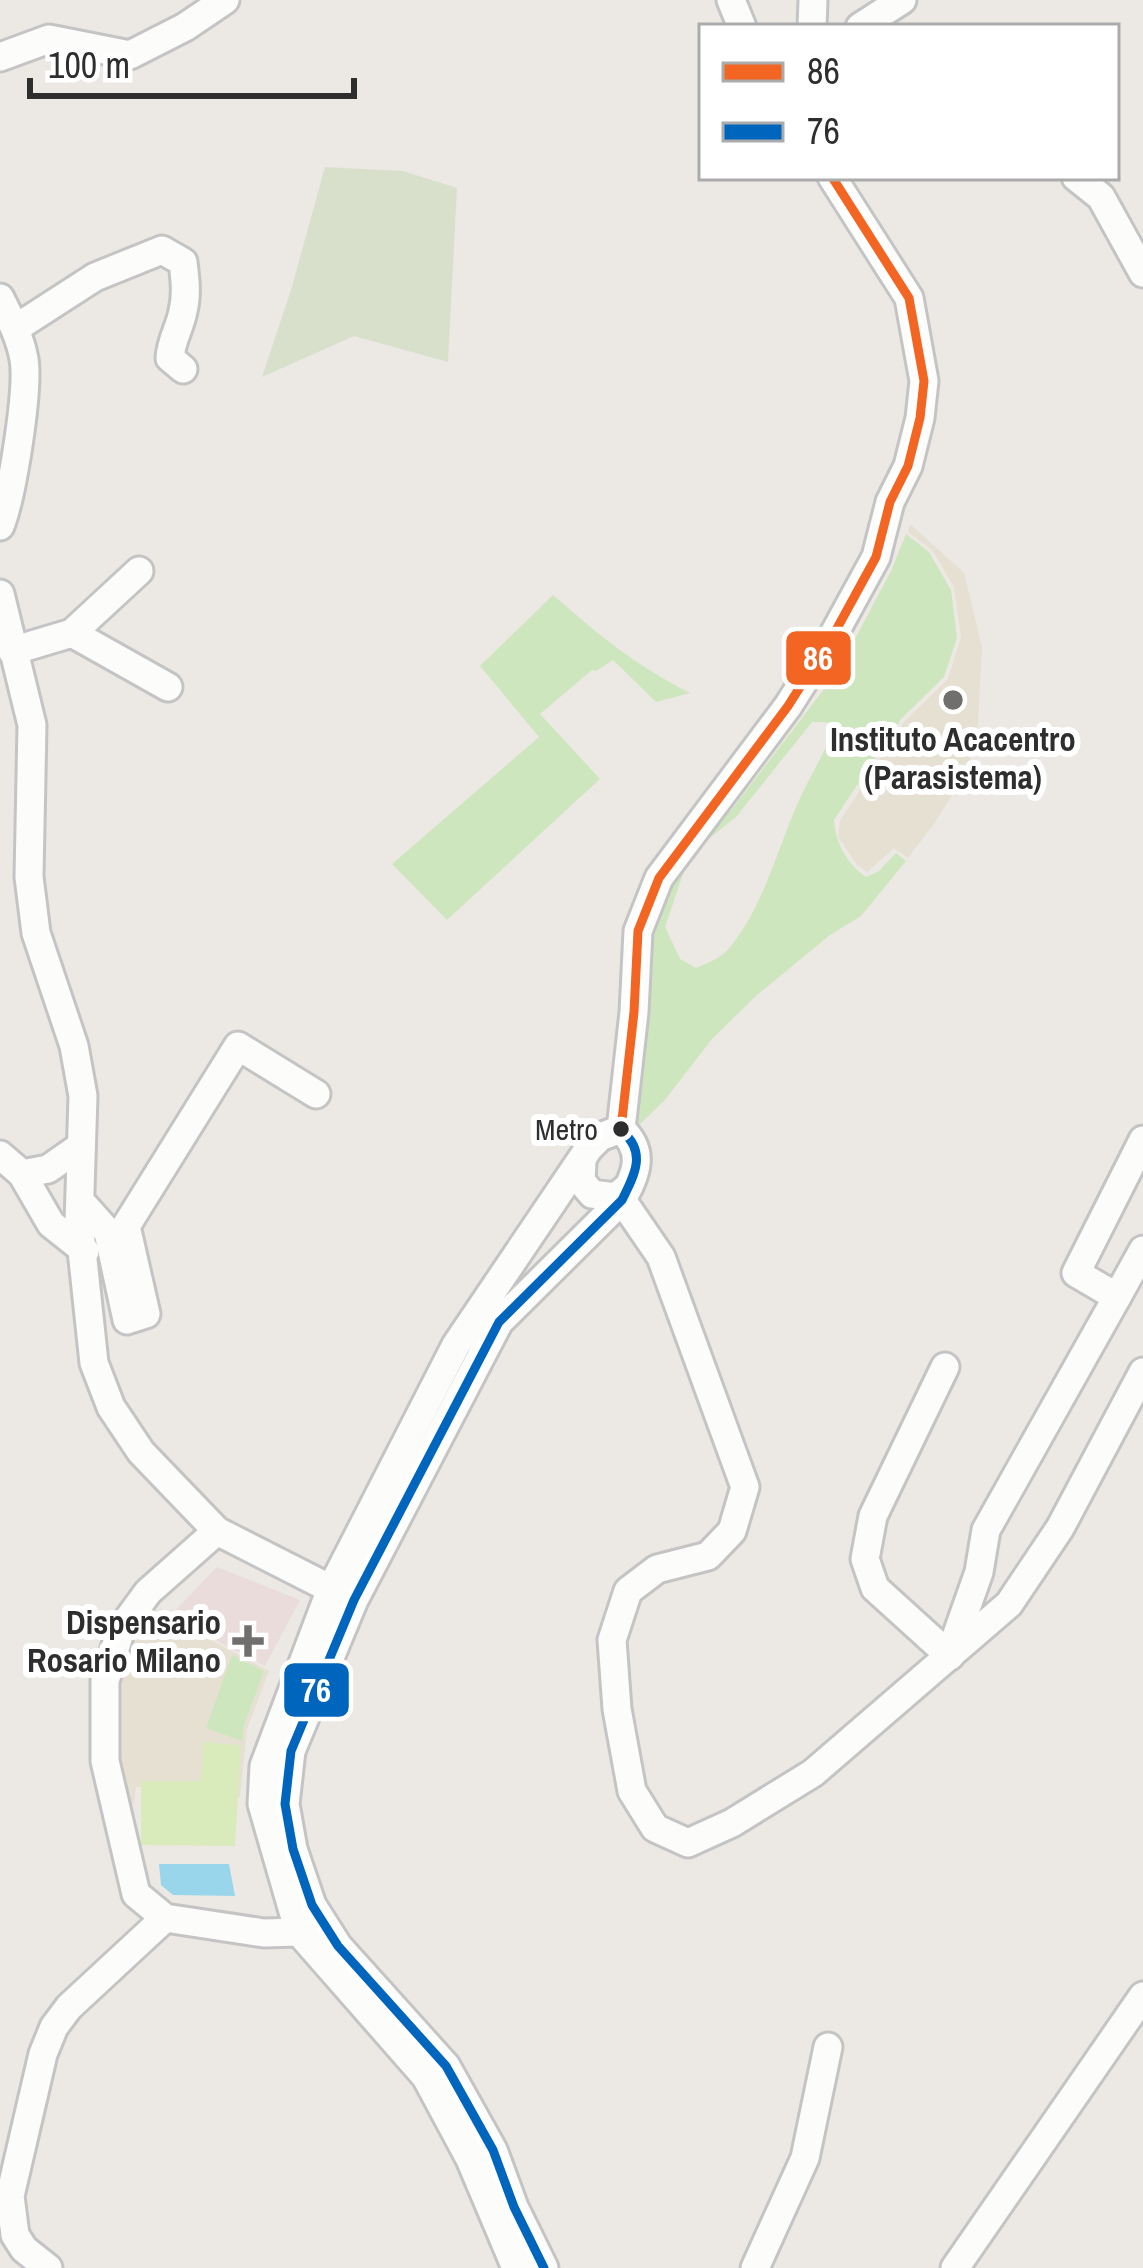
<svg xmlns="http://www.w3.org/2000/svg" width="1143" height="2268" viewBox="0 0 1143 2268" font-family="'Archivo Narrow',sans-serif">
  <rect width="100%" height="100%" fill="#ece8e4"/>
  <g fill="#e6e0d3">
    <polygon points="910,524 964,573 982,647 978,723 974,750 961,781 933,825 908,858 894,848 867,872 857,865 838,837 840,821 904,722 948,679 961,637 954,587 932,550 908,532"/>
    <polygon points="161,1608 166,1616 269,1671 247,1729 240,1797 230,1796 228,1787 136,1787 134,1804 128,1803 115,1777 111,1716 132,1641 142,1622"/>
  </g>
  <polygon fill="#e9dcdb" points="217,1567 300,1600 265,1666 170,1616"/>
  <g fill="#cee6be">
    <path d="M 906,534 L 929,552 L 951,590 L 957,638 L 944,677 L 901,719 L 834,820 C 835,842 847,864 866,877 L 879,871 L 896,853 L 906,861 L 861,916 L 830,935 L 757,995 L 712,1039 L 664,1101 L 633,1131 L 650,925 L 677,871 L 686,865 L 665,927 L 680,959 L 696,968 C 712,961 724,957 734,942 C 766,900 779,843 801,796 C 812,773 825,753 833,728 L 826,722 L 812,722 L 736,817 L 691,853 L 699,841 L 732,809 L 838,671 L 891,571 Z"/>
    <path d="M 553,595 C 600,636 635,665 690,693 L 656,702 L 613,660 L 596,671 L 592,670 L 540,714 L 600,779 L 447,920 L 392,864 L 539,737 L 480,666 Z"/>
    <polygon points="232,1655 264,1671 244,1725 242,1741 206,1728"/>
  </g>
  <polygon fill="#d8e0cc" points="325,167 403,171 457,188 448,362 354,336 262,377 291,290"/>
  <polygon fill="#d9eabb" points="203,1742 241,1745 235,1846 141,1845 141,1781 201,1781"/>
  <polygon fill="#99d6ec" points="159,1864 229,1864 235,1896 173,1895 161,1885"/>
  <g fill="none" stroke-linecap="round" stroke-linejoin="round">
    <g stroke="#c5c4c5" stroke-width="33">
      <g id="minor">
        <polyline points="731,0 742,27"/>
        <polyline points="812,27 813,0"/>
        <polyline points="860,27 902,0"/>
        <polyline points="0,57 49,39 130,55 185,27 225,0"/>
        <polyline points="1076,177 1101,197 1143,273"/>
        <path d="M 0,298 C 10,318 20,337 24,359 C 29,390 12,496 0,526"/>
        <path d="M 16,328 L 95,277 L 162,250 L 183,262 C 185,278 187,295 183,311 C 180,328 171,340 170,358 L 183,369"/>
        <polyline points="0,594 32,725 29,877 36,933 74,1046 83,1096 79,1222 94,1363 111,1407 141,1452 217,1531 331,1589"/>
        <polyline points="72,633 168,687"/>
        <polyline points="12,651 72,633 139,571"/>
        <polyline points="621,1129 634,1012 638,931 659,878 788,706 835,632 876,557 890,502 908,466 920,418 924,381 909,298 832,177"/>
        <polyline points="1143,1140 1076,1273 1117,1297 1143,1250"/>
        <polyline points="0,1155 22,1174 51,1224 85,1251"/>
        <polyline points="582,1162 581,1181 592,1194 616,1197 629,1186"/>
        <polyline points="22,1174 48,1169 81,1146"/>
        <polyline points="622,1200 661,1257 745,1487 732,1531 708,1556 657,1569 628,1591 612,1640 617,1709 632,1791 655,1828 688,1843 732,1823 813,1773 1009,1604 1060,1528 1143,1372"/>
        <polyline points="82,1203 108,1232 127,1320 146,1314 126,1226 238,1046 316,1094"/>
        <polyline points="945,1367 873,1516 865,1559 875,1588 950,1656"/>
        <polyline points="217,1531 148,1592 121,1629 105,1681 105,1761 136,1894 165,1918 264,1933 299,1932"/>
        <polyline points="950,1654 979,1572 986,1530 1117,1297"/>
        <polyline points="48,2268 24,2249 15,2235 10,2196 43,2054 54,2027 69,2007 165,1918"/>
        <polyline points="516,2268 470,2159 426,2077 299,1932 262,1804 264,1766 331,1589 456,1345 589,1148 600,1137 621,1129"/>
        <path d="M 544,2268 L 514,2207 L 493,2150 L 446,2066 L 338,1946 L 312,1905 L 293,1849 L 285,1804 L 291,1751 L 354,1600 L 499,1322 L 622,1200 C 636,1174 646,1152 621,1129"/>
        <polyline points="755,2268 805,2158 828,2047"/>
        <polyline points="955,2268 1143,1996"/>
      </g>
    </g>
    <use href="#minor" stroke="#fcfcfb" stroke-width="27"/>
    <g stroke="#fff" stroke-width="18">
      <polyline id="bus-1" points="621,1129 634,1012 638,931 659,878 788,706 835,632 876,557 890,502 908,466 920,418 924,381 909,298 832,177"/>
    </g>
    <g stroke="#fff" stroke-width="18">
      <path id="bus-2" d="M 544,2268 L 514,2207 L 493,2150 L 446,2066 L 338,1946 L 312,1905 L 293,1849 L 285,1804 L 291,1751 L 354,1600 L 499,1322 L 622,1200 C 634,1176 647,1153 623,1132"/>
    </g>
    <use href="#bus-1" stroke="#f26522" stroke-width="9"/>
    <use href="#bus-2" stroke="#0065bd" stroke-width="9"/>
  </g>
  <g fill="#706f6e" stroke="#fff" stroke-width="4.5">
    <circle cx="953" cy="700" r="12"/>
    <path d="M242 1623h12v12h12v12h-12v12h-12v-12h-12v-12h12z"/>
  </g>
  <circle fill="#2e2e2e" stroke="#fff" stroke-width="4.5" cx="621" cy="1129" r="10"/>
  <g text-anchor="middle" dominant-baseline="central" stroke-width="12" stroke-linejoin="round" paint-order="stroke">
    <g font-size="30" fill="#2e2e2e" stroke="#fff" text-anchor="end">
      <text x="598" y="1129">Metro</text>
    </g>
    <g font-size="33" font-weight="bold" fill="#2e2e2e" stroke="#fff">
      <text x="953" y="739">Instituto Acacentro<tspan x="953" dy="38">(Parasistema)</tspan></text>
      <text x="221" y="1622" text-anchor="end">Dispensario<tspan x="221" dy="38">Rosario Milano</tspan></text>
    </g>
  </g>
  <g stroke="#fff" stroke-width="4.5">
    <rect x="784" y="629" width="69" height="58" rx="12" fill="#f26522"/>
    <rect x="282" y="1661" width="69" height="58" rx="12" fill="#0065bd"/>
  </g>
  <g font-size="33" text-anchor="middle" font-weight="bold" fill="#fff">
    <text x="818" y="670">86</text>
    <text x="316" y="1702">76</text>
  </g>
  <rect x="699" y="24" width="420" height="156" fill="#ffffff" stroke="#ababab" stroke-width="3"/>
  <rect x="723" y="63" width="60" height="18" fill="#f26522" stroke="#ababab" stroke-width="3"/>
  <text x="807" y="84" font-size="36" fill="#2e2e2e">86</text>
  <rect x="723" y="123" width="60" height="18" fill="#0065bd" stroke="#ababab" stroke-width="3"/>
  <text x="807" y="144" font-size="36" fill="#2e2e2e">76</text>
  <path d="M30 78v18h324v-18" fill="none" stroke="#2e2e2e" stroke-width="6"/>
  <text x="48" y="78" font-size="36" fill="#2e2e2e" stroke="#ffffff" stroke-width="9" paint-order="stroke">100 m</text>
</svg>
